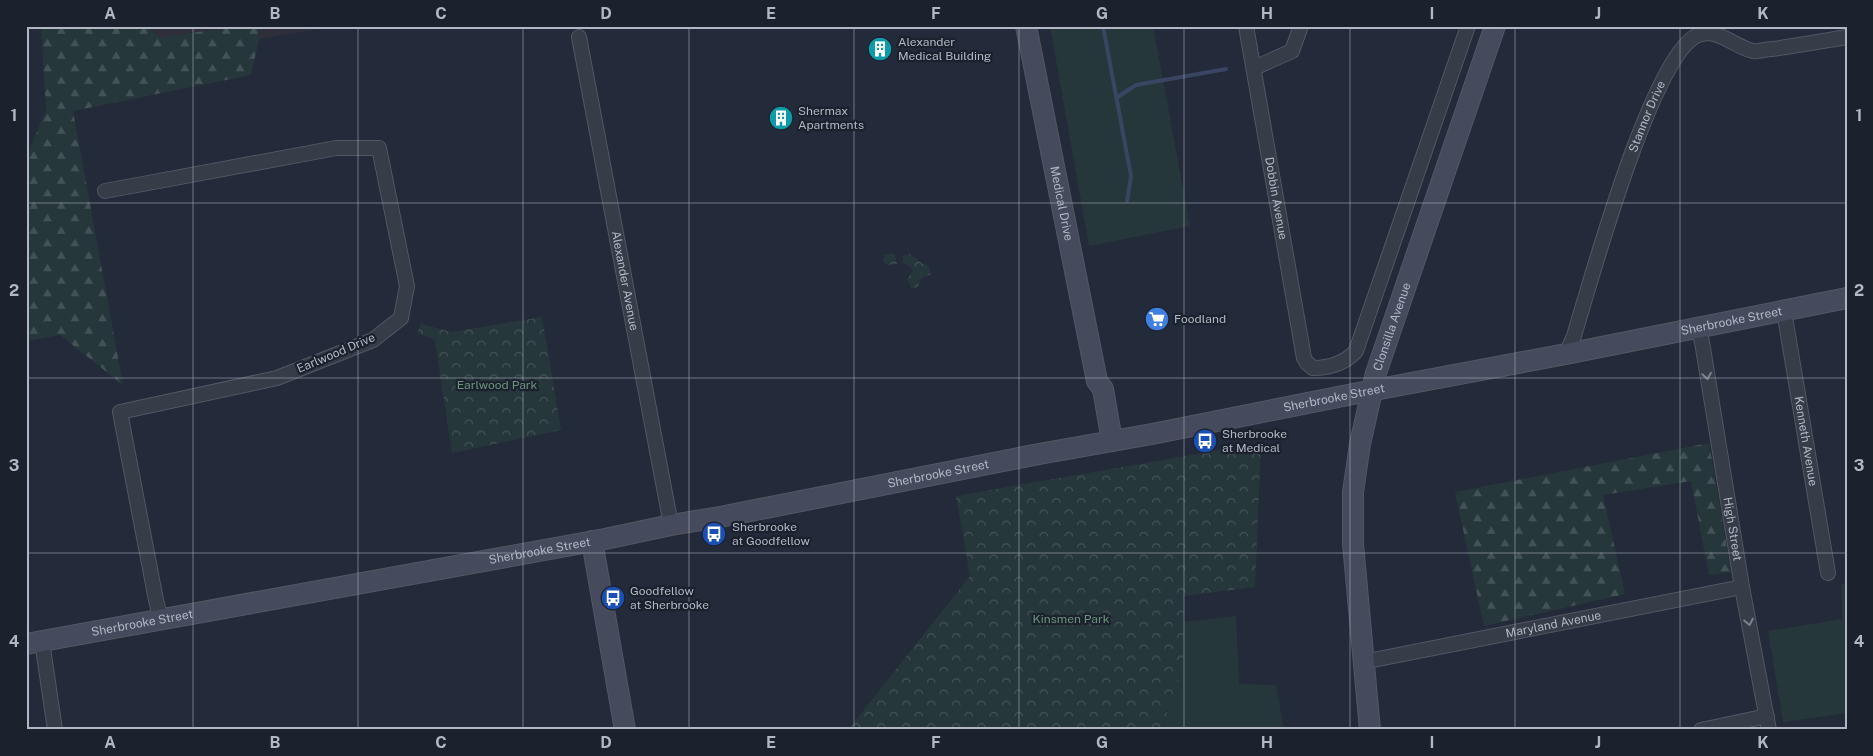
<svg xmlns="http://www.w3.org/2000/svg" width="1873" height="756" viewBox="0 0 1873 756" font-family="'Public Sans',sans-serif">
  <defs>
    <pattern id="forest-firs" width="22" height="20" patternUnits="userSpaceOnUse" patternTransform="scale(1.25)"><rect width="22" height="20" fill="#26373b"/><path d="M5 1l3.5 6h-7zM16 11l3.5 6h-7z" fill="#435256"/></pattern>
    <pattern id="park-crowns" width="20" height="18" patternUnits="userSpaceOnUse" patternTransform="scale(1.25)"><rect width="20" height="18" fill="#26373b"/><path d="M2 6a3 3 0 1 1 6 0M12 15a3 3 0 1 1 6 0" fill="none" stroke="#435256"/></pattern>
  </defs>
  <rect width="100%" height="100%" fill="#232a39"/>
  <g fill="#312e3b">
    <polygon points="146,26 242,26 160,37"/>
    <polygon points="258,26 337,26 259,39"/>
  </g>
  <g fill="#26373b">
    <polygon points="1050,26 1153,26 1190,226 1089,246"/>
    <polygon points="1847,583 1847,713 1783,722 1768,631 1842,619 1841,584"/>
    <polygon points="1236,616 1239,684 1276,685 1284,730 1161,730 1183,666 1182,622"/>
  </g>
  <g fill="url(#forest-firs)">
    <polygon points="41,26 146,26 160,37 242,26 258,26 259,39 251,75 73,111 123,385 60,335 26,341 26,158 46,110"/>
    <polygon points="1709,443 1731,572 1709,575 1691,481 1603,495 1625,594 1484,626 1455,492"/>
  </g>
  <g fill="url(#park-crowns)">
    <polygon points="890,253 895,255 897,264 887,265 883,261 885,255"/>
    <polygon points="910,254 923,264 928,265 931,274 921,279 918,287 912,289 907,279 913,271 911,267 903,263 903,255"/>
    <polygon points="542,317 561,430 452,453 435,340 417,333 421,324 452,332"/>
    <polygon points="1261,443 1255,587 1184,596 1183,666 1161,730 848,730 970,576 956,496"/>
  </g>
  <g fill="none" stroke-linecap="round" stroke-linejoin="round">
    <g stroke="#394561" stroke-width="4">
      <polyline points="1103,26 1131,176 1127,201"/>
      <polyline points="1116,98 1136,85 1226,69"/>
    </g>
    <g stroke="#525764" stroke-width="16">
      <g id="street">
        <path id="s1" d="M 1246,26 L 1304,358 L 1307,363 L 1313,368 C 1329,368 1345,363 1356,351 L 1468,26"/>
        <path id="s2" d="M 579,37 L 671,525"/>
        <polyline points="1254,68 1292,51 1301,26"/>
        <polyline points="105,191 336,148 379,148 407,286 401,318 373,340 277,378 120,412 156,600 161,620"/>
        <path id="s3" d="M 1784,311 L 1828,573"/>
        <path id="s4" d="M 1698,328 L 1702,342 L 1742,587 L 1769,730"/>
        <path id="s5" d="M 1566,354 L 1574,336 C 1591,280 1651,60 1696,36 C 1717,26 1734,47 1753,51 C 1758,52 1766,49 1772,49 C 1797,46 1822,41 1847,37"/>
        <polyline points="42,641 55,730"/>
        <path id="s6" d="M 1363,662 L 1742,587"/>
        <polyline points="1701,730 1767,716"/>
      </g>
    </g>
    <g stroke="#525764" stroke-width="22">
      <g id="secondary">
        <path id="s7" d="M 1026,26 L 1097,381 L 1103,389 L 1112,441"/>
        <polyline points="592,541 625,730"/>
        <path id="s8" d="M 26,644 L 605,539 L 671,525 L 720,517 L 1039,454 L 1152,434 L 1353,394 L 1566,354 L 1847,298"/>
        <path id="s9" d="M 1370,730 L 1353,544 L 1353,492 L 1360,444 L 1376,373 L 1495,26"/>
      </g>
    </g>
    <use href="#street" stroke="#373c49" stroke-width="14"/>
    <use href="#secondary" stroke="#454b5c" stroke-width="20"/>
  </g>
  <defs><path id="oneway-chevron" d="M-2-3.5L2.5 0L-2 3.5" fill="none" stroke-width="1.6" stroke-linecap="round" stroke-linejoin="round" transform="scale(1.25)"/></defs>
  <g stroke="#7b808d">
    <use href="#oneway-chevron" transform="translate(1707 376) rotate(81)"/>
    <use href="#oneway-chevron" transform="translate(1749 622) rotate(79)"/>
  </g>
  <path fill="none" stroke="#b2b7c5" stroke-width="1" stroke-opacity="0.55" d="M 193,26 L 193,730M 358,26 L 358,730M 523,26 L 523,730M 689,26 L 689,730M 854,26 L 854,730M 1019,26 L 1019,730M 1184,26 L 1184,730M 1350,26 L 1350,730M 1515,26 L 1515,730M 1680,26 L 1680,730M 26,203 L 1847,203M 26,378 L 1847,378M 26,553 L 1847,553"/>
  <defs>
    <g id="building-disc" transform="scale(1.25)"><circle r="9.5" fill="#0f9aa8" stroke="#1c212e"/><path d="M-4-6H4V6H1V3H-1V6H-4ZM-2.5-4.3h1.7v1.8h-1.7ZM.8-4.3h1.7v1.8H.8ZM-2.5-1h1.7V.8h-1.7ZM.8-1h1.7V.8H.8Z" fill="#fff"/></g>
    <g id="supermarket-disc" transform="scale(1.25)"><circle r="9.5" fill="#3f7fe0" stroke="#1c212e"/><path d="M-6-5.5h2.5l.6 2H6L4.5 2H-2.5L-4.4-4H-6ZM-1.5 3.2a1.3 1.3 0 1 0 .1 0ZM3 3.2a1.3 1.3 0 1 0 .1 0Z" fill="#fff"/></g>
    <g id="bus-disc" transform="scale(1.25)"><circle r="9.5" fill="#1a4fb4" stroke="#1c212e"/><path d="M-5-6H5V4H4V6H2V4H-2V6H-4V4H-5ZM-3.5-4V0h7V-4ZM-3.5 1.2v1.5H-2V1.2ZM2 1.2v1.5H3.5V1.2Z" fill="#fff"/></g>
  </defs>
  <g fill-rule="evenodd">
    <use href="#building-disc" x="880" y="49"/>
    <use href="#building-disc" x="781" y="118"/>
    <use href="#supermarket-disc" x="1157" y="319"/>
    <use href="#bus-disc" x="1205" y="441"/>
    <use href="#bus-disc" x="714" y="534"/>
    <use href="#bus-disc" x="613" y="598"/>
  </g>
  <g text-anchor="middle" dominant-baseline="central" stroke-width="4.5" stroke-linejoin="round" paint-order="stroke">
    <g font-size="12" fill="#b2b7c5" stroke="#1c212e" text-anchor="start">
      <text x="898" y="42">Alexander<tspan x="898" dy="14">Medical Building</tspan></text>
      <text x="798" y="111">Shermax<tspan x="798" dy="14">Apartments</tspan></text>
      <text x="1174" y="319">Foodland</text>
      <text x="1222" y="434">Sherbrooke<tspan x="1222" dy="14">at Medical</tspan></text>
      <text x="732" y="527">Sherbrooke<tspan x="732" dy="14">at Goodfellow</tspan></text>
      <text x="630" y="591">Goodfellow<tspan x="630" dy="14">at Sherbrooke</tspan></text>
    </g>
    <g font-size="12" fill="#b2b7c5" stroke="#1c212e">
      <text stroke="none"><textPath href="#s5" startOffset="251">Stannor Drive</textPath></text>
      <text stroke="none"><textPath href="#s1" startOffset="175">Dobbin Avenue</textPath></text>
      <text stroke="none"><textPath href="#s7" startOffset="181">Medical Drive</textPath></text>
      <text stroke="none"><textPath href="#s2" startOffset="248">Alexander Avenue</textPath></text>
      <text stroke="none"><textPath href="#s8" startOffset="1736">Sherbrooke Street</textPath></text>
      <text stroke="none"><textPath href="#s9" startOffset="409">Clonsilla Avenue</textPath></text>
      <text transform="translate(336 353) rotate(-23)">Earlwood Drive</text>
      <text stroke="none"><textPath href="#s8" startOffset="1331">Sherbrooke Street</textPath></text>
      <text stroke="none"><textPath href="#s3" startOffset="132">Kenneth Avenue</textPath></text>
      <text stroke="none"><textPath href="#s8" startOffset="928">Sherbrooke Street</textPath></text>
      <text stroke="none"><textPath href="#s4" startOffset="204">High Street</textPath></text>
      <text stroke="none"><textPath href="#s8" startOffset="522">Sherbrooke Street</textPath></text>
      <text stroke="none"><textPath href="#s8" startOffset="118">Sherbrooke Street</textPath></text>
      <text stroke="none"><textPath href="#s6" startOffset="194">Maryland Avenue</textPath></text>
    </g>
    <g font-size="12" fill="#6a9579" stroke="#1c212e">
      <text x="497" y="385">Earlwood Park</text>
      <text x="1071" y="619">Kinsmen Park</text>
    </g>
  </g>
  <rect width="1873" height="756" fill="none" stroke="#1c212e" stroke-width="55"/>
  <rect x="28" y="28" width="1818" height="700" fill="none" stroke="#b2b7c5" stroke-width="2"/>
  <g font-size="16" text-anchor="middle" font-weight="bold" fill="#b2b7c5">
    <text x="110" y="19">A</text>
    <text x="275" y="19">B</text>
    <text x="441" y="19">C</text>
    <text x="606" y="19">D</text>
    <text x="771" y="19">E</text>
    <text x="936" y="19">F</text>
    <text x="1102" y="19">G</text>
    <text x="1267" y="19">H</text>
    <text x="1432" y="19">I</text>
    <text x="1598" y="19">J</text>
    <text x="1763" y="19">K</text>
    <text x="14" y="121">1</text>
    <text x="1859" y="121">1</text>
    <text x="14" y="296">2</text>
    <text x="1859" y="296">2</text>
    <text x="14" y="471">3</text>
    <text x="1859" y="471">3</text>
    <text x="14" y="647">4</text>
    <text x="1859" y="647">4</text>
    <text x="110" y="748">A</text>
    <text x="275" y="748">B</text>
    <text x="441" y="748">C</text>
    <text x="606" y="748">D</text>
    <text x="771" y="748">E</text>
    <text x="936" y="748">F</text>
    <text x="1102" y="748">G</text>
    <text x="1267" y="748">H</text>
    <text x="1432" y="748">I</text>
    <text x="1598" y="748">J</text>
    <text x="1763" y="748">K</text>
  </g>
</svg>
